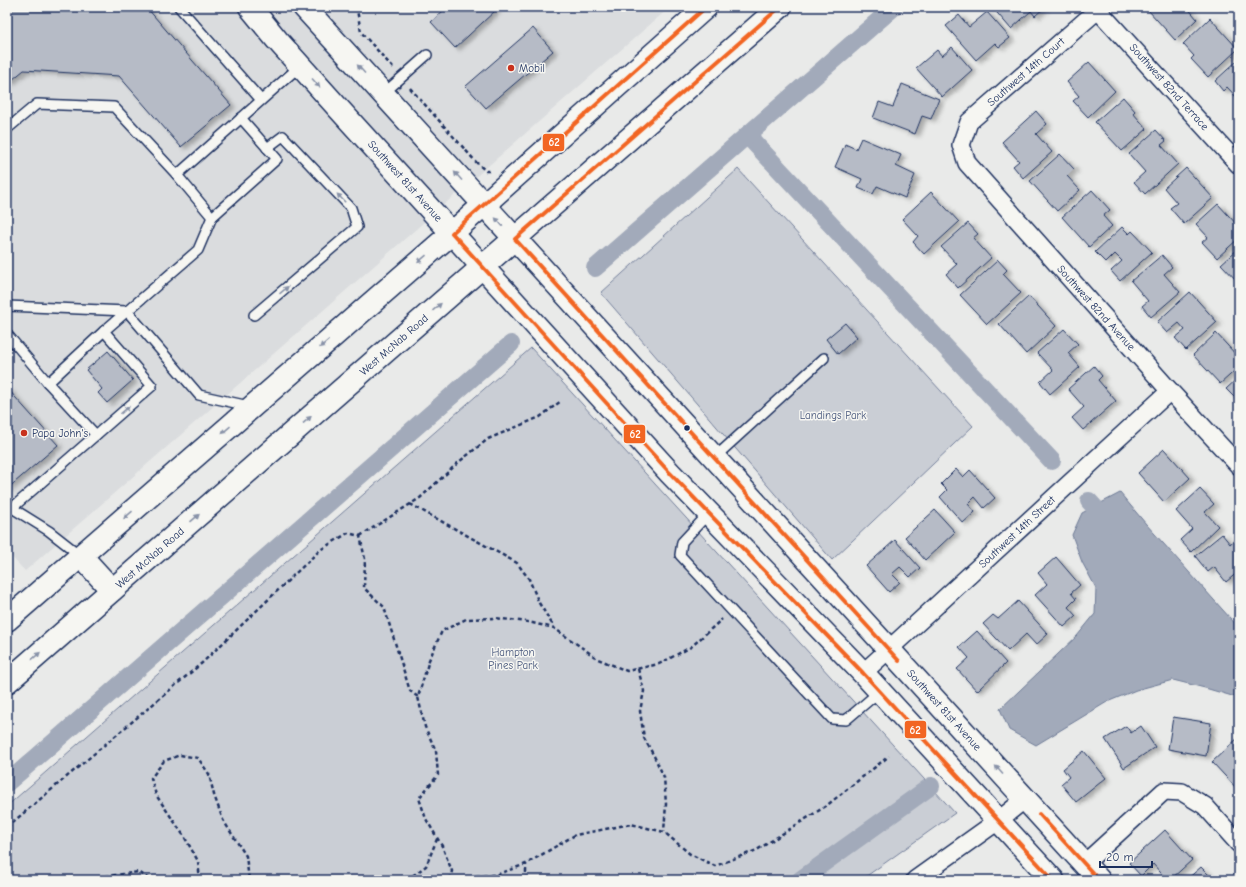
<svg xmlns="http://www.w3.org/2000/svg" width="1246" height="887" viewBox="0 0 1246 887" font-family="'Comic Neue',sans-serif">
  <defs>
    <filter id="shadow"><feDropShadow dx="4.5" dy="2.5" stdDeviation="2" flood-color="#0004"/></filter>
  </defs>
  <rect width="100%" height="100%" fill="#e9eae9"/>
  <filter id="ink" filterUnits="userSpaceOnUse"><feTurbulence type="fractalNoise" baseFrequency=".025" numOctaves="2"/><feDisplacementMap in="SourceGraphic" scale="8" xChannelSelector="R" yChannelSelector="G"/><feConvolveMatrix kernelMatrix="1 2 1 2 8 2 1 2 1" color-interpolation-filters="sRGB"/></filter>
  <g filter="url(#ink)">
    <polygon fill="#dadcde" points="7,7 670,7 25,571 7,552"/>
    <g fill="#caced5" stroke="#727e9a">
      <polygon points="738,169 973,426 832,560 601,293"/>
      <polygon points="531,348 955,813 861,880 7,880 7,806"/>
    </g>
    <polygon fill="#a2aaba" stroke="#6c7995" points="1120,493 1146,524 1239,628 1239,698 1205,688 1173,680 1136,690 1107,702 1036,745 1009,730 1000,709 1077,636 1095,614 1096,588 1082,562 1072,535 1082,513"/>
    <g fill="none" stroke-linecap="round" stroke-linejoin="round">
      <g stroke="#a2aaba" stroke-width="18">
        <polyline points="747,135 1052,461"/>
        <polyline points="595,268 894,7"/>
        <polyline points="1089,501 1110,524"/>
        <polyline points="7,783 511,344"/>
        <polyline points="800,880 931,786"/>
      </g>
    </g>
    <g fill="#b6bbc6" stroke="#1b2f5e" filter="url(#shadow)">
      <polygon points="7,7 128,7 147,8 231,105 181,147 119,76 24,70 7,84"/>
      <polygon points="447,7 493,7 496,10 455,48 431,22"/>
      <polygon points="992,7 1045,7 1035,16 1031,11 1011,29"/>
      <polygon points="1151,7 1187,7 1197,19 1175,40 1148,10"/>
      <polygon points="987,12 1010,38 999,47 995,43 976,60 946,26 959,15 969,27"/>
      <polygon points="1210,18 1238,49 1208,77 1191,59 1194,56 1183,44"/>
      <polygon points="533,28 553,51 486,108 466,86"/>
      <polygon points="952,47 972,70 942,97 916,68 937,50 942,56"/>
      <polygon points="1239,59 1239,100 1227,87 1223,91 1215,81"/>
      <polygon points="1089,62 1115,91 1088,117 1073,101 1079,96 1067,82"/>
      <polygon points="902,84 939,99 931,119 922,116 915,134 873,118 879,102 893,107"/>
      <polygon points="1123,97 1135,111 1133,113 1147,129 1122,151 1095,122"/>
      <polygon points="1036,111 1047,124 1036,134 1052,152 1023,178 1013,166 1019,161 1002,142"/>
      <polygon points="1156,130 1166,141 1161,145 1178,164 1145,194 1134,182 1145,172 1129,154"/>
      <polygon points="861,138 901,155 896,166 915,175 905,198 877,186 873,194 858,188 862,179 835,167 845,144 856,149"/>
      <polygon points="1060,154 1074,169 1067,176 1080,190 1057,211 1030,181"/>
      <polygon points="1186,168 1213,198 1184,224 1170,208 1177,203 1164,188"/>
      <polygon points="1092,190 1110,210 1103,216 1112,226 1089,247 1062,217"/>
      <polygon points="931,192 959,222 924,254 913,242 918,236 902,219"/>
      <polygon points="1218,204 1239,227 1239,238 1217,258 1202,242 1208,237 1196,224"/>
      <polygon points="968,223 978,234 973,238 991,258 958,288 946,274 957,264 941,247"/>
      <polygon points="1122,227 1129,234 1132,231 1152,252 1120,281 1111,271 1122,261 1115,254 1106,263 1095,252"/>
      <polygon points="1239,248 1239,283 1221,264"/>
      <polygon points="1162,255 1172,267 1164,274 1180,292 1151,317 1142,306 1148,301 1131,281"/>
      <polygon points="998,260 1007,270 1003,274 1021,293 987,324 960,295"/>
      <polygon points="1190,292 1217,322 1186,350 1175,338 1185,330 1179,323 1167,333 1157,322"/>
      <polygon points="1029,296 1056,326 1026,354 999,324"/>
      <polygon points="845,323 857,337 838,354 826,339"/>
      <polygon points="1064,329 1078,344 1068,353 1080,367 1050,394 1040,382 1053,370 1037,353"/>
      <polygon points="1216,333 1239,358 1239,367 1220,384 1193,355"/>
      <polygon points="108,351 133,380 107,403 98,393 102,389 86,370"/>
      <polygon points="1094,366 1102,376 1098,380 1116,401 1083,430 1072,418 1084,407 1068,389"/>
      <polygon points="1239,377 1239,399 1237,400 1226,389"/>
      <polygon points="7,388 58,445 7,489"/>
      <polygon points="1164,449 1190,478 1164,502 1138,473"/>
      <polygon points="956,469 963,477 970,470 995,498 984,508 975,497 968,504 975,512 963,523 940,497 947,490 941,484"/>
      <polygon points="1200,489 1214,504 1205,512 1218,526 1191,552 1180,540 1192,529 1176,511"/>
      <polygon points="935,510 955,532 925,560 905,537"/>
      <polygon points="1222,534 1230,544 1239,536 1239,571 1226,582 1214,567 1208,572 1195,556"/>
      <polygon points="895,540 920,568 910,577 900,567 892,574 900,582 889,592 866,566"/>
      <polygon points="1056,557 1080,585 1071,593 1076,599 1068,607 1076,616 1064,627 1035,595 1047,584 1038,573"/>
      <polygon points="1018,601 1048,634 1036,645 1026,634 1008,651 983,624 993,615 998,619"/>
      <polygon points="977,631 1006,663 977,691 957,669 969,658 959,647"/>
      <polygon points="1173,717 1211,723 1206,756 1168,749"/>
      <polygon points="1126,726 1131,733 1141,726 1155,747 1124,768 1105,739"/>
      <polygon points="1239,737 1239,791 1212,762"/>
      <polygon points="1084,751 1106,778 1076,802 1061,784 1069,777 1063,769"/>
      <polygon points="1165,830 1192,860 1170,880 1167,880 1153,864 1141,876 1129,863"/>
      <polygon points="1201,867 1214,880 1186,880"/>
    </g>
    <g fill="none" stroke-linecap="round" stroke-linejoin="round">
      <g stroke="#1b2f5e" stroke-width="12">
        <g id="lane">
          <polyline points="179,7 261,100"/>
          <polyline points="383,94 427,55"/>
          <polyline points="7,129 37,104 114,107 177,175 212,217"/>
          <polyline points="177,175 300,66"/>
          <polyline points="7,306 127,311 199,395 249,406"/>
          <polyline points="254,315 357,227 351,208 283,136 267,148"/>
          <polyline points="7,334 48,383 96,435 12,508"/>
          <polyline points="48,383 104,331 198,250 212,217 277,159 241,118"/>
          <polyline points="96,435 152,386 104,331"/>
          <polyline points="714,458 824,358"/>
          <polyline points="7,503 12,508 49,531 81,556"/>
          <polyline points="709,513 682,542 680,555 832,719 846,720 880,691"/>
        </g>
      </g>
      <g stroke="#1b2f5e" stroke-width="20">
        <g id="street">
          <polyline points="1101,7 969,122 961,145 967,163 1170,391 1239,466"/>
          <polyline points="1098,10 1239,165"/>
          <polyline points="863,673 1170,391"/>
          <polyline points="1084,864 1164,791 1182,792 1205,806 1239,844"/>
          <polyline points="915,880 999,820 1025,799"/>
        </g>
      </g>
      <g stroke="#1b2f5e" stroke-width="25">
        <g id="secondary">
          <polyline points="250,7 277,40 339,109 670,473 863,673 1053,880"/>
          <polyline points="304,7 1099,880"/>
        </g>
      </g>
      <g stroke="#1b2f5e" stroke-width="25">
        <g id="primary">
          <polyline points="81,556 112,590"/>
          <polyline points="7,620 452,233 706,7"/>
          <polyline points="7,682 780,7"/>
        </g>
      </g>
      <g stroke="#1b2f5e" stroke-width="2.5" stroke-dasharray="4 3" stroke-linecap="butt">
        <polyline points="355,7 357,10 361,32 394,69"/>
        <polyline points="410,88 477,163 486,171 492,171"/>
        <polyline points="410,504 517,563 529,579 539,603 554,627"/>
        <polyline points="360,536 420,498 460,461 488,439 540,417 561,401"/>
        <polyline points="638,669 644,691 640,711 644,738 654,756 664,777 666,804 664,832"/>
        <polyline points="7,827 202,663 320,550 348,533 360,536 365,559 364,588 384,607 410,691 418,697"/>
        <polyline points="92,880 100,877 139,872 150,880"/>
        <polyline points="200,880 198,861 184,836 156,795 151,778 164,761 180,755 198,758 209,774 214,795 223,820 246,856 249,880"/>
        <polyline points="407,880 426,866 437,839"/>
        <polyline points="450,880 452,871 442,846 426,819 419,798 438,775 436,751 425,727 418,697 429,660 442,631 466,619 494,618 528,622 554,628 598,659 627,671 659,664 691,647 722,619"/>
        <polyline points="470,880 476,876 496,875 526,864 575,835 631,824 664,832 690,854 715,866 757,850 826,806 889,756"/>
        <polyline points="526,880 526,864"/>
      </g>
      <use href="#lane" stroke="#f6f6f2" stroke-width="9"/>
      <use href="#street" stroke="#f6f6f2" stroke-width="17"/>
      <use href="#secondary" stroke="#f6f6f2" stroke-width="22"/>
      <use href="#primary" stroke="#f6f6f2" stroke-width="22"/>
      <g stroke="#f6f6f2" stroke-width="7">
        <g id="bus-1">
          <polyline points="706,7 452,233 670,473 863,673 1053,880"/>
          <polyline points="780,7 515,239 899,661"/>
          <polyline points="1039,814 1099,880"/>
        </g>
      </g>
      <use href="#bus-1" stroke="#f26522" stroke-width="4"/>
    </g>
    <defs><path id="oneway-solid" d="M-6-.8H1V-3.2L6.5 0L1 3.2V.8H-6Z"/></defs>
    <g fill="#8892a8">
      <use href="#oneway-solid" transform="translate(361 69) rotate(-132)"/>
      <use href="#oneway-solid" transform="translate(316 83) rotate(48)"/>
      <use href="#oneway-solid" transform="translate(458 176) rotate(-132)"/>
      <use href="#oneway-solid" transform="translate(341 198) rotate(-134)"/>
      <use href="#oneway-solid" transform="translate(499 222) rotate(-132)"/>
      <use href="#oneway-solid" transform="translate(422 259) rotate(139)"/>
      <use href="#oneway-solid" transform="translate(284 290) rotate(-41)"/>
      <use href="#oneway-solid" transform="translate(437 307) rotate(-41)"/>
      <use href="#oneway-solid" transform="translate(324 344) rotate(139)"/>
      <use href="#oneway-solid" transform="translate(125 410) rotate(-41)"/>
      <use href="#oneway-solid" transform="translate(307 420) rotate(-41)"/>
      <use href="#oneway-solid" transform="translate(226 430) rotate(139)"/>
      <use href="#oneway-solid" transform="translate(128 515) rotate(139)"/>
      <use href="#oneway-solid" transform="translate(195 518) rotate(-41)"/>
      <use href="#oneway-solid" transform="translate(36 656) rotate(-41)"/>
      <use href="#oneway-solid" transform="translate(999 770) rotate(-132)"/>
    </g>
  </g>
  <g fill="#c8321e" stroke="#f6f6f2" stroke-width="1.5">
    <circle cx="511" cy="68" r="4"/>
    <circle cx="24" cy="433" r="4"/>
  </g>
  <circle fill="#1b2f5e" stroke="#f6f6f2" stroke-width="1.5" cx="687" cy="428" r="3.5"/>
  <g text-anchor="middle" dominant-baseline="central" stroke-width="3" stroke-linejoin="round" paint-order="stroke">
    <g font-size="11" fill="#1b2f5e" stroke="#f6f6f2" text-anchor="start">
      <text x="519" y="68">Mobil</text>
      <text x="32" y="433">Papa John's</text>
    </g>
    <g font-size="11" fill="#1b2f5e" stroke="#f6f6f2">
      <text transform="translate(1026 72) rotate(-41)">Southwest 14th Court</text>
      <text transform="translate(1169 87) rotate(48)">Southwest 82nd Terrace</text>
      <text transform="translate(405 181) rotate(48)">Southwest 81st Avenue</text>
      <text transform="translate(1096 308) rotate(48)">Southwest 82nd Avenue</text>
      <text transform="translate(394 345) rotate(-41)">West McNab Road</text>
      <text transform="translate(1017 532) rotate(-43)">Southwest 14th Street</text>
      <text transform="translate(150 558) rotate(-41)">West McNab Road</text>
      <text transform="translate(944 710) rotate(48)">Southwest 81st Avenue</text>
    </g>
    <g font-size="11" fill="#47577c" stroke="#f6f6f2">
      <text x="833" y="415">Landings Park</text>
      <text x="513" y="652">Hampton<tspan x="513" dy="13">Pines Park</tspan></text>
    </g>
  </g>
  <g stroke="#f6f6f2" stroke-width="1.5">
    <rect x="542" y="133" width="23" height="19" rx="4" fill="#f26522"/>
    <rect x="623" y="424" width="23" height="20" rx="4" fill="#f26522"/>
    <rect x="904" y="720" width="23" height="19" rx="4" fill="#f26522"/>
  </g>
  <g font-size="11" text-anchor="middle" font-weight="bold" fill="#fff">
    <text x="554" y="146">62</text>
    <text x="635" y="438">62</text>
    <text x="915" y="734">62</text>
  </g>
  <rect width="1246" height="887" fill="none" stroke="#f6f6f2" stroke-width="24"/>
  <rect x="12" y="12" width="1222" height="863" fill="none" stroke="#1b2f5e" stroke-width="1.5" filter="url(#ink)"/>
  <path d="M1100 861v6h52v-6" fill="none" stroke="#1b2f5e" stroke-width="2"/>
  <text x="1106" y="861" font-size="12" fill="#1b2f5e" stroke="#f6f6f2" stroke-width="3" paint-order="stroke">20 m</text>
</svg>
